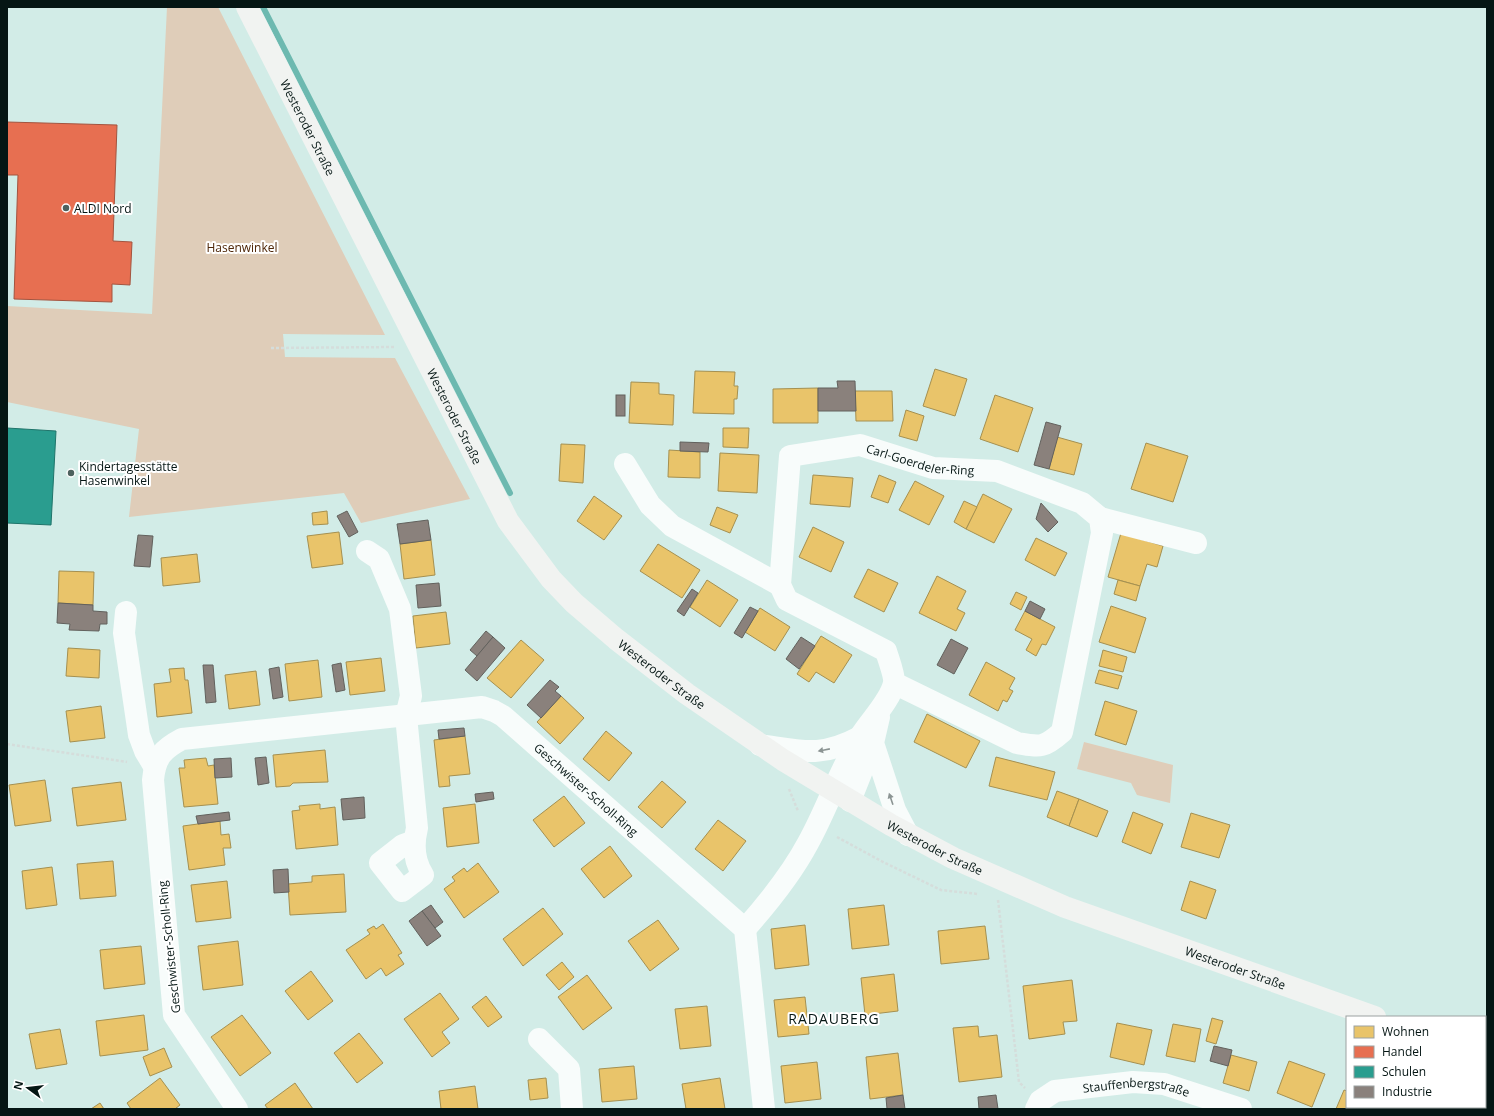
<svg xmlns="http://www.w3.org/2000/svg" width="1494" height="1116" viewBox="0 0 1494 1116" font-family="'Open Sans',sans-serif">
  <rect width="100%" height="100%" fill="#d2ece7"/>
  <g fill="#dfcdb9">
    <polygon points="167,7 218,7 385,335 283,334 285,357 395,358 470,499 361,523 344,493 129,517 139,429 7,402 7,306 152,314"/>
    <polygon points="1084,742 1173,765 1170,803 1137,795 1131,783 1077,769"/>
  </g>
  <g fill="#e9c46a" stroke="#a59050">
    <polygon points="935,369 967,379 955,416 923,406"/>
    <polygon points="695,371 735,372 734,386 738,386 737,399 734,399 734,414 693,413"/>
    <polygon points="631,382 659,383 659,394 674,395 673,425 629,423"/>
    <polygon points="818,388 818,423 773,423 773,389"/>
    <polygon points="855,391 892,391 893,421 856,421"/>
    <polygon points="995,395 1033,408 1018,452 980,439"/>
    <polygon points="906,410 924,416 917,441 899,436"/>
    <polygon points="723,428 749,428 748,448 723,447"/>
    <polygon points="1057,437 1082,444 1074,475 1049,469"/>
    <polygon points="1146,443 1188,456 1173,502 1131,489"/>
    <polygon points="561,444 585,445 583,483 559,481"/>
    <polygon points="669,450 700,452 700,478 668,477"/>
    <polygon points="720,453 759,455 757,493 718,491"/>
    <polygon points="813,475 853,478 850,507 810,504"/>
    <polygon points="879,475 896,482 888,503 871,497"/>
    <polygon points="915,481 944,496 929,525 899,510"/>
    <polygon points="983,494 1012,509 994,543 966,529"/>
    <polygon points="594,496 622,516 604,540 577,521"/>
    <polygon points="964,501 977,507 966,529 954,522"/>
    <polygon points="717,507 738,515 730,533 710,525"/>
    <polygon points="327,511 328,524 313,525 312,513"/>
    <polygon points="813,527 844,542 831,572 799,557"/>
    <polygon points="339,532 343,564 312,568 307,536"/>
    <polygon points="1121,533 1163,546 1157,567 1147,564 1140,586 1108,577"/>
    <polygon points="1036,538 1067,553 1055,576 1025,560"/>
    <polygon points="431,540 435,575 404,579 400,544"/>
    <polygon points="658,544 700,570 682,598 640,571"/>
    <polygon points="197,554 200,582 163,586 161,558"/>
    <polygon points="868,569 898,583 884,612 854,597"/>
    <polygon points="59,571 94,572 93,605 58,603"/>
    <polygon points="937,576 966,591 957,609 965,613 956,631 919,613"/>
    <polygon points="707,580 738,600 720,627 690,607"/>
    <polygon points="1118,580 1140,586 1136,601 1114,594"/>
    <polygon points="1016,592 1027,597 1021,610 1010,604"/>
    <polygon points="1111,606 1146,618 1135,653 1099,642"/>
    <polygon points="760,608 790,627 775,651 745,632"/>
    <polygon points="1025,611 1055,627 1046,645 1042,644 1036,656 1026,650 1032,639 1015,630"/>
    <polygon points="446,612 450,644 416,648 413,616"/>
    <polygon points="821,636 852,655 834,683 816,672 809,682 797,674"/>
    <polygon points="521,640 544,660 511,698 487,678"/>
    <polygon points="68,648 100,650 99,678 66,676"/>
    <polygon points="1103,650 1127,657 1123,672 1099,666"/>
    <polygon points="381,658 385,691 350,695 346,662"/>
    <polygon points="318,660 322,697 289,701 285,664"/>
    <polygon points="986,662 1015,678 1009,689 1013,691 1007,702 1003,700 998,711 969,695"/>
    <polygon points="184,668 185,680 188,680 192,713 157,717 154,684 171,682 169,669"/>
    <polygon points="1099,670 1122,676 1118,689 1095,683"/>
    <polygon points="256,671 260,705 229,709 225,675"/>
    <polygon points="561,696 584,718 560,744 537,722"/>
    <polygon points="1105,701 1137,711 1126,745 1095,735"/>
    <polygon points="101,706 105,738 70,742 66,711"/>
    <polygon points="927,714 980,741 966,768 914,742"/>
    <polygon points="606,731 632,753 609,781 583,759"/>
    <polygon points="465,736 470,774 449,776 450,786 439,787 434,740"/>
    <polygon points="325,750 328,782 293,783 290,786 276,787 273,755"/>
    <polygon points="996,757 1055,772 1047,800 989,786"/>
    <polygon points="206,758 208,766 214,765 218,804 184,807 179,768 185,768 184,760"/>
    <polygon points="45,780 51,821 15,826 9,785"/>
    <polygon points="662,781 686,802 662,828 638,807"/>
    <polygon points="121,782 126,820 77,826 72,788"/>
    <polygon points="1057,791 1079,799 1069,826 1047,817"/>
    <polygon points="564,796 585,823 554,847 533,820"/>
    <polygon points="1079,799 1108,811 1097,837 1069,826"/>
    <polygon points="320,804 320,809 335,807 338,845 296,849 292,811 300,810 299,806"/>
    <polygon points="475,804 479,843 447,847 443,808"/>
    <polygon points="1133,812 1163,824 1151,854 1122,842"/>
    <polygon points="1191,813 1230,825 1219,858 1181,847"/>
    <polygon points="718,820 746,841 723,871 695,849"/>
    <polygon points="220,821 221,835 229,834 231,848 223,848 225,865 189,870 183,826"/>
    <polygon points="610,846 632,876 604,898 581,869"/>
    <polygon points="113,861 116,896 80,899 77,864"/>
    <polygon points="478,863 499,892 464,918 444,889 455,881 452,877 464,868 467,872"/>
    <polygon points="52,867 57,905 26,909 22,871"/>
    <polygon points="344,874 346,912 290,915 288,884 312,882 312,876"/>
    <polygon points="227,881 231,918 196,922 191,885"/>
    <polygon points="1190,881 1216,890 1206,919 1181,910"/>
    <polygon points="884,905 889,945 852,949 848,909"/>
    <polygon points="543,908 563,934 523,966 503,939"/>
    <polygon points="658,920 679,949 650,971 628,941"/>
    <polygon points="383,924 402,953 398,955 404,964 386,976 381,968 366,979 346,950 370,934 367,930 374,926 376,929"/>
    <polygon points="805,925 809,965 775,969 771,929"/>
    <polygon points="985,926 989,959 941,964 938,931"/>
    <polygon points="238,941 243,985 203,990 198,946"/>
    <polygon points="141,946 145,984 104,989 100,950"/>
    <polygon points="562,962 574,977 559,990 546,975"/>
    <polygon points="311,971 333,1001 308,1020 285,991"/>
    <polygon points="894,974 898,1011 865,1015 861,978"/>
    <polygon points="587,975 612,1008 583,1030 558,997"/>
    <polygon points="1072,980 1077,1021 1063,1022 1065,1034 1029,1039 1023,986"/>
    <polygon points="440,993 459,1019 442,1032 450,1043 432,1057 404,1019"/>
    <polygon points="486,996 502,1017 488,1027 472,1007"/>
    <polygon points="805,997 809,1034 778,1037 774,1000"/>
    <polygon points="707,1006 711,1046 680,1049 675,1009"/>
    <polygon points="144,1015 148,1050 100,1056 96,1021"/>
    <polygon points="242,1015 271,1053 240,1076 211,1037"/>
    <polygon points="1212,1018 1223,1021 1216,1044 1206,1041"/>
    <polygon points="1117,1023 1152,1030 1144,1065 1110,1057"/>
    <polygon points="1173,1024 1201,1029 1195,1062 1166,1056"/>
    <polygon points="978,1026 979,1037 997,1035 1002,1077 959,1082 953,1028"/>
    <polygon points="60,1029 67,1064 36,1069 29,1034"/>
    <polygon points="359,1033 383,1063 357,1083 334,1053"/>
    <polygon points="164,1048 172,1067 150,1076 143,1057"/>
    <polygon points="898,1053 903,1095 870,1099 866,1057"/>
    <polygon points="1231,1055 1257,1062 1249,1091 1223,1083"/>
    <polygon points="1289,1061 1325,1074 1312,1107 1277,1093"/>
    <polygon points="817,1062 821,1099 785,1103 781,1066"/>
    <polygon points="634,1066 637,1099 602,1102 599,1069"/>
    <polygon points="160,1078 180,1105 175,1109 131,1109 127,1103"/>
    <polygon points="546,1078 548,1098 530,1100 528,1080"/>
    <polygon points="720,1078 725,1109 686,1109 682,1084"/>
    <polygon points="295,1083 313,1109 268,1109 265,1105"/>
    <polygon points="475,1086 478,1109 441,1109 439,1091"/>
    <polygon points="1344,1090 1347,1091 1347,1107 1376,1107 1375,1109 1336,1109"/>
    <polygon points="100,1103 104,1109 91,1109"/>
  </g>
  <polygon fill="#e76f51" stroke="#a3543f" points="7,122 117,125 113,241 132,242 130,285 112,284 112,302 14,299 18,175 7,175"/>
  <polygon fill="#2a9d8f" stroke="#1f746a" points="7,428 56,431 51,525 7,523"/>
  <g fill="#8a817c" stroke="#62615d">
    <polygon points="837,381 855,381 856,411 818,411 818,388 838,388"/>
    <rect x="616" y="395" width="9" height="21"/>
    <polygon points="1046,422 1061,426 1049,469 1034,465"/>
    <polygon points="680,442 709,443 708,452 680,451"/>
    <polygon points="1041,503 1058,522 1048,532 1036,519"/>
    <polygon points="347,511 358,532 349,537 337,516"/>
    <polygon points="428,520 431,540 400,544 397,524"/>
    <polygon points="138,535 153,536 150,567 134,566"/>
    <polygon points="439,583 441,606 418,608 416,585"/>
    <polygon points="692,589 698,593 684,616 677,611"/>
    <polygon points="1030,601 1045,609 1040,619 1025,611"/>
    <polygon points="58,603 93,605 93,611 107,612 107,624 100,624 99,631 69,630 70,624 57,623"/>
    <polygon points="750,607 758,611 742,638 734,633"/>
    <polygon points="486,631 493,637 477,656 470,650"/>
    <polygon points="493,637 505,648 477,681 465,670"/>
    <polygon points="801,637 815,646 799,669 786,659"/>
    <polygon points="951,639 968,648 954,674 937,665"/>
    <polygon points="341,663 345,690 336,692 332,665"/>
    <polygon points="203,665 213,665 216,702 206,703"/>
    <polygon points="279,667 283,697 273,699 269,669"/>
    <polygon points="550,680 559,687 555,691 561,696 541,718 527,705"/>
    <polygon points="464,728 465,736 439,739 438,730"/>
    <polygon points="266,757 269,783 258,785 255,758"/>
    <polygon points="231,758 232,777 215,778 214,759"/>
    <polygon points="493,792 494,799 476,802 475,794"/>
    <polygon points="364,797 365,818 343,820 341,799"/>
    <polygon points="229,812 230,820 198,824 196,816"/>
    <polygon points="288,869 289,892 274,893 273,870"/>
    <polygon points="431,905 443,922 435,928 422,911"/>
    <polygon points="422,911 441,936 427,946 409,921"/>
    <polygon points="1214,1046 1232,1050 1228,1066 1210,1061"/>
    <polygon points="903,1095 905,1109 887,1109 886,1098"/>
    <polygon points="996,1095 998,1109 979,1109 978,1097"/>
    <polygon points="1429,1107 1456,1107 1455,1109 1428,1109"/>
  </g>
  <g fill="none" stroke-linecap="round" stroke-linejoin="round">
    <polyline stroke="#6db9b0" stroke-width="6" points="263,7 510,493"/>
    <g stroke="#d5dddb" stroke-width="2.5" stroke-dasharray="3 2" stroke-linecap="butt">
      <polyline points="271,348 396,347"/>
      <polyline points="7,744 127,762"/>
      <polyline points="789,789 798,811"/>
      <polyline points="837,837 883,862 941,890 978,894"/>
      <polyline points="998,900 1019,1082 1025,1088"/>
    </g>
    <g stroke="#f8fcfb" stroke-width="22">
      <polyline points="625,464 650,505 672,526 780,585"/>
      <polyline points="1100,518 1196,543"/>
      <path d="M 367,551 L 379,559 L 400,609 L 411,696 L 406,716 L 417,828 C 413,844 414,861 423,875 L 402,891 L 380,863 L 403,845 L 414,841"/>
      <polyline points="126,612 124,633 139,735 145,751 154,766"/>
      <polyline points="879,717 873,743 895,810 908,835"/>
      <path d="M 760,745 C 802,751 821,758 860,737"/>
      <polyline points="850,801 873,743"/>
      <path id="s1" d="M 745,929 C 769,902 791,875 808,843 C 827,809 839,771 860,737 C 869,722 891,700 894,683 C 895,676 888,658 886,651 L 787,600 L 780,585 L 790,456 L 860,445 L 933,468 L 997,471 L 1082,503 L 1100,518 L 1102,533 L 1062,732 C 1044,748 1041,747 1017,743 L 894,683"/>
      <polyline points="539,1039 569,1069 572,1109"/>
      <path id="s2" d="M 237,1109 L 174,1015 L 153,780 C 155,757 163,749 182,739 L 482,707 L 494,711 L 503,716 L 745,929 L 764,1109"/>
      <path id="s3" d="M 1036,1109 L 1040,1101 L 1055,1091 L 1133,1082 L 1164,1084 L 1241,1109"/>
    </g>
    <g stroke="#f1f3f1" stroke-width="22">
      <path id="s4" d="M 247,7 L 508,521 L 551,579 L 574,603 L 616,639 L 687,694 L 783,760 L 891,825 L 953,858 L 1065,907 L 1375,1017"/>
      <polyline points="1485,1069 1487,1070"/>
    </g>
  </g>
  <defs><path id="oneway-solid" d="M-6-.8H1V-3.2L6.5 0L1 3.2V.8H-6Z"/></defs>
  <g fill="#8b9493">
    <use href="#oneway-solid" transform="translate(824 750) rotate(169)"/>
    <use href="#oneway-solid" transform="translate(891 799) rotate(-109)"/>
  </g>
  <g fill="#4d615e" stroke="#fff" stroke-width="1.5">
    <circle cx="66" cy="208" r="4"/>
    <circle cx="71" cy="473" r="4"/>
  </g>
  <g text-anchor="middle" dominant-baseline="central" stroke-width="4" stroke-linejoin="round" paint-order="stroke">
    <g font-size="12" fill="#051614" stroke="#fff">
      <text stroke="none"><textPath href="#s4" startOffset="135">Westeroder Straße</textPath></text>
      <text stroke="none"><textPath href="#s4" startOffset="459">Westeroder Straße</textPath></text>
      <text stroke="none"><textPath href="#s1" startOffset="713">Carl-Goerdeler-Ring</textPath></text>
      <text stroke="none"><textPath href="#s4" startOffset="795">Westeroder Straße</textPath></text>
      <text stroke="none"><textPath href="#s2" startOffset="838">Geschwister-Scholl-Ring</textPath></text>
      <text stroke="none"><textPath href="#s4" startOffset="1119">Westeroder Straße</textPath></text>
      <text transform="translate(169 947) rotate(-96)">Geschwister-Scholl-Ring</text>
      <text stroke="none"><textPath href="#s4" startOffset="1443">Westeroder Straße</textPath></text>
      <text stroke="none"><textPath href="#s3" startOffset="109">Stauffenbergstraße</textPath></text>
    </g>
    <g font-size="12" fill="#051614" stroke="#fff" text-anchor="start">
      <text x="74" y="208">ALDI Nord</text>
      <text x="79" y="466">Kindertagesstätte<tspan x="79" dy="14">Hasenwinkel</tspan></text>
    </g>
    <g font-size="12" fill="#4e2607" stroke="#fff">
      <text x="242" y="247">Hasenwinkel</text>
    </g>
    <g font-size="14" letter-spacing="1" fill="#051614" stroke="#fff">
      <text x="834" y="1018">RADAUBERG</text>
    </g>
  </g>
  <rect width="1494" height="1116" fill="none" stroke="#051614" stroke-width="16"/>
  <rect x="1346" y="1016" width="140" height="92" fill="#ffffff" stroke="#9ba2a1"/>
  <rect x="1354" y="1026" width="20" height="12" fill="#e9c46a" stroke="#9ba2a1"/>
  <text x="1382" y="1036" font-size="12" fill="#051614">Wohnen</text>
  <rect x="1354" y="1046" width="20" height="12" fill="#e76f51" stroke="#9ba2a1"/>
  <text x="1382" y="1056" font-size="12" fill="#051614">Handel</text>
  <rect x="1354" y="1066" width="20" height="12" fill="#2a9d8f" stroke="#9ba2a1"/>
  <text x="1382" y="1076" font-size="12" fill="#051614">Schulen</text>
  <rect x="1354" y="1086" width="20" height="12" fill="#8a817c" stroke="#9ba2a1"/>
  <text x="1382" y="1096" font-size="12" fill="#051614">Industrie</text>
  <g transform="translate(28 1088) rotate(285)" stroke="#ffffff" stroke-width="3" paint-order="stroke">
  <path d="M0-3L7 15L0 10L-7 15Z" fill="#051614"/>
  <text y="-6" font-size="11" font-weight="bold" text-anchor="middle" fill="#051614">N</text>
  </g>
</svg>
